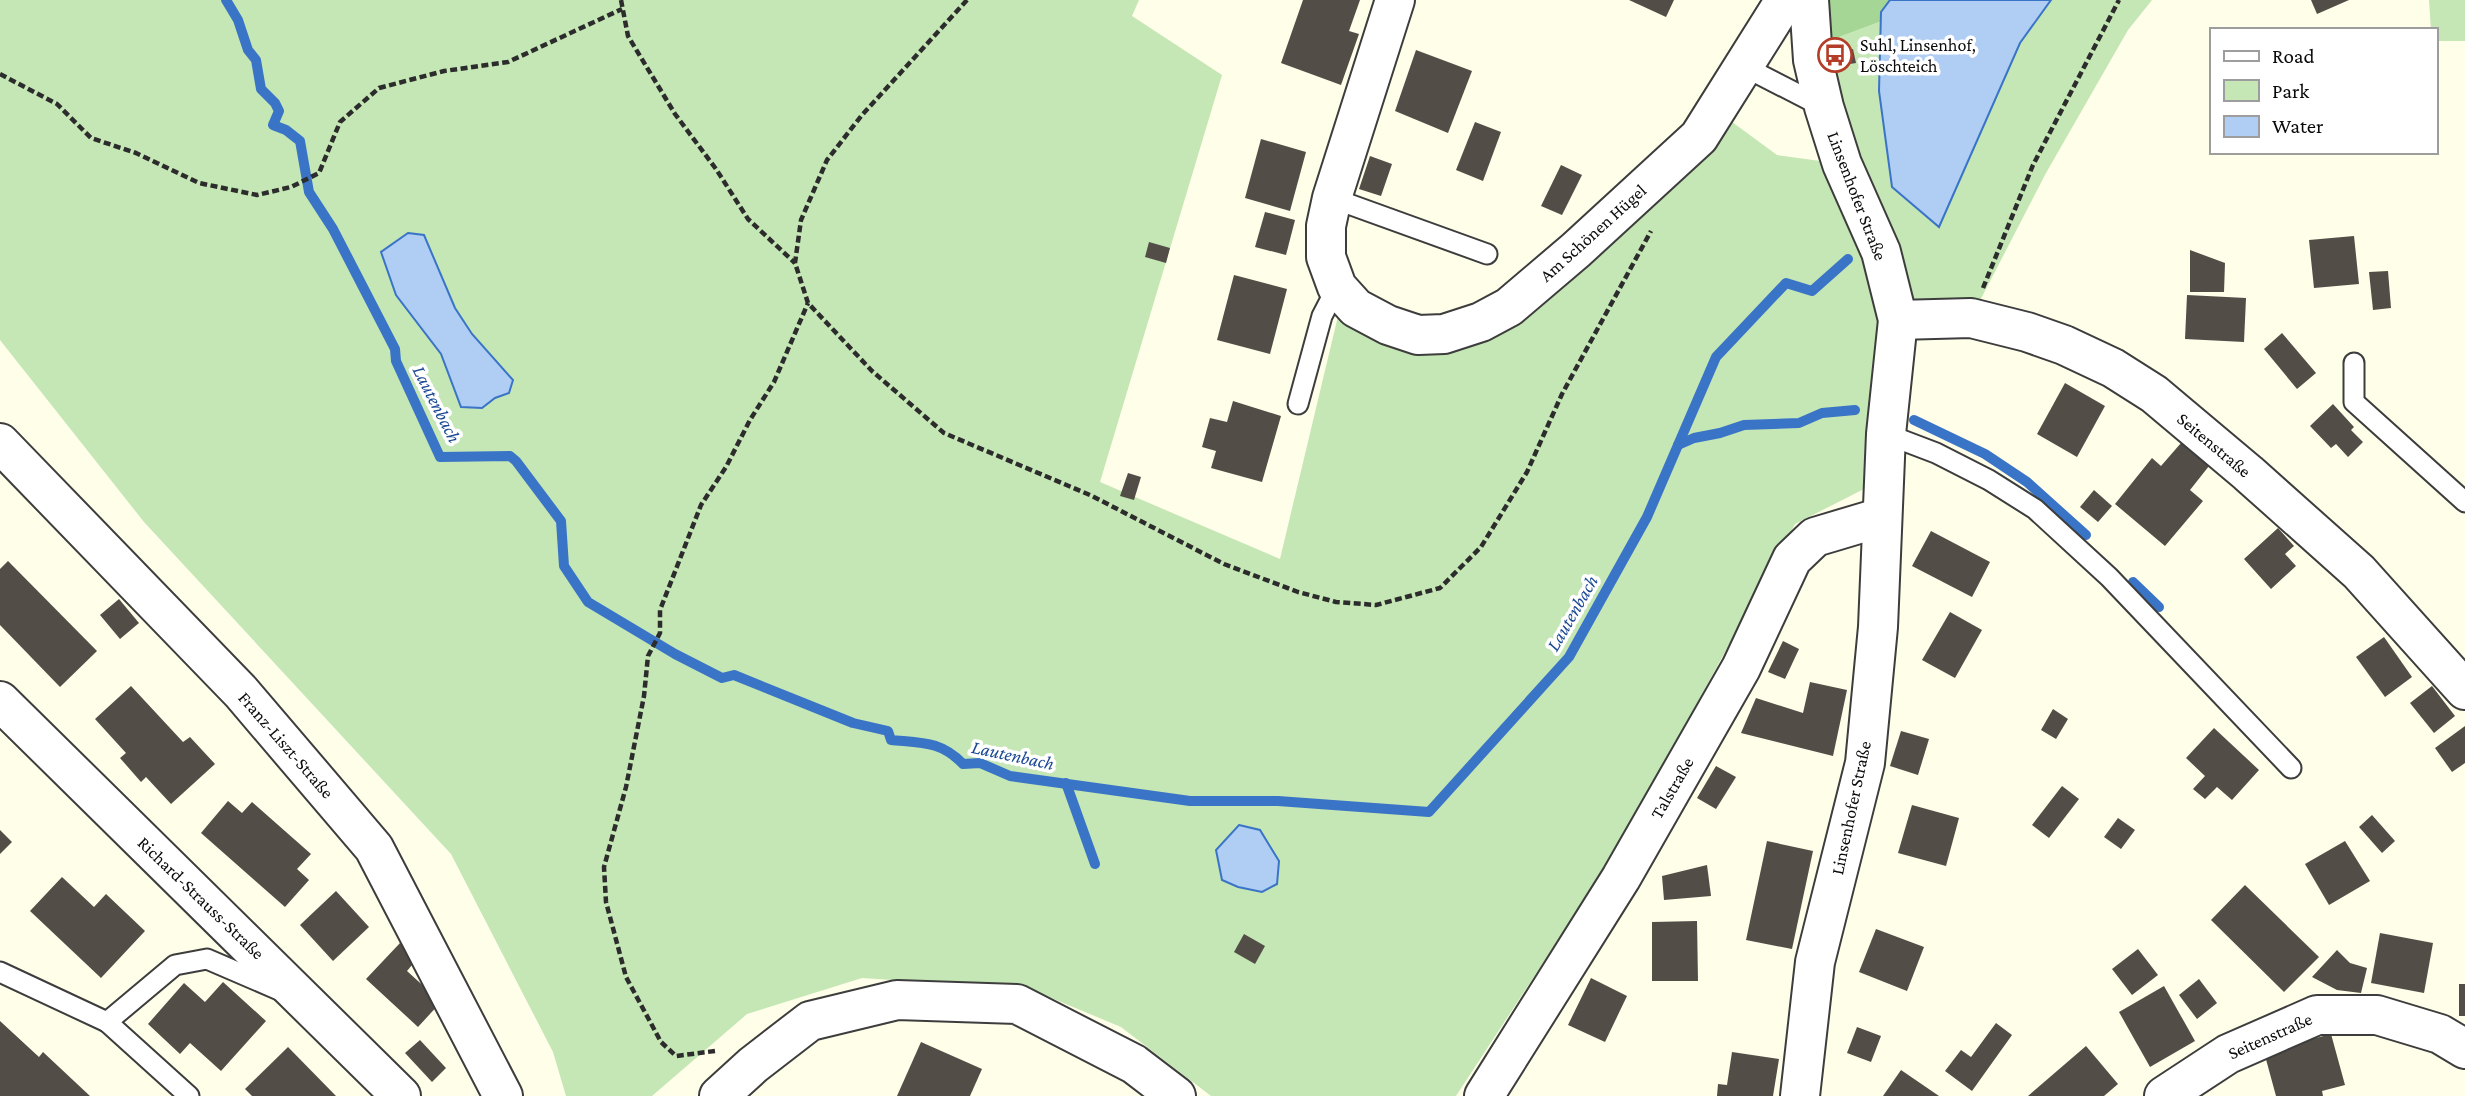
<svg xmlns="http://www.w3.org/2000/svg" width="2465" height="1096" viewBox="0 0 2465 1096" font-family="'Crimson Pro',serif">
  <rect width="100%" height="100%" fill="#fefee9"/>
  <g fill="#c5e6b5">
    <polygon points="0,0 1139,0 1132,16 1222,75 1100,482 1280,559 1344,291 1419,325 1474,313 1728,119 1777,155 1842,164 1812,47 1882,21 1879,91 2020,43 2051,0 2152,0 2128,30 2046,173 1971,318 1898,321 1886,434 1864,489 1795,524 1616,851 1456,1096 1211,1096 1121,1027 1030,989 862,978 747,1014 652,1096 566,1096 553,1052 451,854 144,522 0,340"/>
    <polygon points="2429,0 2465,0 2465,41 2435,41 2435,30 2431,30"/>
  </g>
  <polygon fill="#a6d695" points="1809,0 1890,0 1881,12 1882,21 1812,47"/>
  <g fill="#b0cdf3" stroke="#3a74c7" stroke-width="2">
    <polygon points="1890,0 2051,0 2020,43 1939,227 1892,187 1879,91 1881,12"/>
    <polygon points="408,233 424,235 455,308 472,334 513,380 509,393 495,398 482,408 461,407 441,354 396,295 381,252"/>
    <polygon points="1239,825 1260,830 1279,861 1277,884 1262,892 1238,887 1222,880 1216,850"/>
  </g>
  <g fill="none" stroke-linecap="round" stroke-linejoin="round">
    <g stroke="#3a74c7" stroke-width="10">
      <path d="M 226,0 L 238,20 L 248,50 L 256,60 L 261,89 L 275,103 L 279,111 L 273,125 L 286,130 L 300,141 L 309,192 L 333,229 L 395,349 L 396,361 L 440,457 L 510,456 L 516,461 L 561,521 L 564,566 L 588,602 L 675,654 L 722,678 L 734,675 L 853,723 L 888,731 L 891,740 C 922,743 941,741 963,764 L 980,763 L 1010,776 L 1190,801 L 1278,801 L 1429,812 L 1569,657 L 1647,517 L 1716,357 L 1786,283 L 1812,291 L 1848,259"/>
      <polyline points="1914,420 1985,454 2027,482 2086,535"/>
      <polyline points="1678,445 1694,438 1720,433 1744,425 1799,423 1822,413 1855,410"/>
      <polyline points="2133,582 2159,607"/>
      <polyline points="1066,783 1095,864"/>
    </g>
  </g>
  <g fill="#524e47">
    <polygon points="1303,0 1360,0 1349,31 1359,34 1341,85 1281,63"/>
    <polygon points="1629,0 1674,0 1666,17"/>
    <polygon points="2311,0 2349,0 2317,14"/>
    <polygon points="1853,49 1856,63 1850,64 1847,50"/>
    <polygon points="1416,50 1472,71 1448,133 1395,111"/>
    <polygon points="1475,122 1501,132 1483,181 1456,170"/>
    <polygon points="1261,139 1306,152 1290,211 1245,198"/>
    <polygon points="1370,156 1392,164 1381,196 1359,189"/>
    <polygon points="1561,165 1582,175 1562,215 1541,206"/>
    <polygon points="1265,212 1295,220 1286,255 1255,247"/>
    <polygon points="2354,236 2359,284 2314,288 2309,240"/>
    <polygon points="1149,242 1170,248 1166,263 1145,257"/>
    <polygon points="2190,250 2225,263 2224,292 2190,292"/>
    <polygon points="2388,271 2391,308 2373,310 2369,272"/>
    <polygon points="1234,275 1287,289 1270,354 1217,340"/>
    <polygon points="2187,295 2246,298 2244,342 2185,339"/>
    <polygon points="2282,333 2316,373 2297,389 2264,349"/>
    <polygon points="2065,383 2105,406 2077,457 2037,434"/>
    <polygon points="1233,401 1281,416 1262,482 1211,468 1216,451 1202,447 1210,418 1227,422"/>
    <polygon points="2333,404 2354,427 2351,430 2363,442 2348,457 2336,444 2331,448 2310,426"/>
    <polygon points="2181,443 2209,466 2190,490 2203,501 2165,546 2115,504 2152,458 2161,466"/>
    <polygon points="1128,473 1141,477 1134,500 1120,496"/>
    <polygon points="2094,490 2112,506 2098,522 2080,507"/>
    <polygon points="2278,528 2294,546 2285,554 2296,566 2271,589 2244,559"/>
    <polygon points="1931,531 1990,562 1972,597 1912,566"/>
    <polygon points="8,561 97,651 60,687 0,625 0,569"/>
    <polygon points="119,599 139,623 120,639 100,615"/>
    <polygon points="1950,612 1982,630 1955,678 1922,660"/>
    <polygon points="2384,637 2412,677 2385,697 2356,657"/>
    <polygon points="1783,641 1799,649 1785,679 1768,672"/>
    <polygon points="1810,682 1847,690 1833,756 1741,733 1756,698 1803,713"/>
    <polygon points="131,686 183,742 190,737 215,764 171,804 146,777 141,782 120,758 126,753 95,719"/>
    <polygon points="2432,686 2455,716 2434,733 2410,703"/>
    <polygon points="2053,709 2068,719 2056,739 2041,730"/>
    <polygon points="2465,726 2465,763 2452,772 2435,748"/>
    <polygon points="2214,728 2259,770 2232,800 2217,787 2205,799 2193,789 2205,776 2186,758"/>
    <polygon points="1901,731 1929,739 1918,775 1890,766"/>
    <polygon points="1716,766 1736,777 1716,809 1697,798"/>
    <polygon points="2062,786 2079,799 2049,838 2032,825"/>
    <polygon points="228,801 242,813 252,802 311,854 297,869 309,880 285,907 201,833"/>
    <polygon points="1912,805 1959,818 1946,866 1898,853"/>
    <polygon points="2372,815 2395,841 2382,853 2359,827"/>
    <polygon points="2118,818 2135,830 2121,849 2104,837"/>
    <polygon points="0,830 12,842 0,854"/>
    <polygon points="1767,841 1813,851 1792,949 1746,940"/>
    <polygon points="2345,841 2370,881 2329,905 2305,864"/>
    <polygon points="1707,865 1711,896 1664,900 1662,876"/>
    <polygon points="62,877 94,907 106,894 145,931 101,978 30,911"/>
    <polygon points="2245,885 2319,957 2284,992 2211,920"/>
    <polygon points="336,891 369,927 333,961 300,925"/>
    <polygon points="1697,921 1698,981 1652,981 1652,922"/>
    <polygon points="1876,929 1924,947 1907,991 1859,972"/>
    <polygon points="2380,933 2433,943 2424,993 2371,983"/>
    <polygon points="1244,934 1265,946 1255,964 1234,952"/>
    <polygon points="400,943 417,959 407,971 441,1002 418,1027 366,979"/>
    <polygon points="2138,949 2158,975 2132,995 2112,969"/>
    <polygon points="2337,950 2350,963 2367,968 2361,993 2337,990 2312,977"/>
    <polygon points="1591,978 1627,996 1605,1042 1568,1025"/>
    <polygon points="2199,979 2217,1003 2197,1019 2179,995"/>
    <polygon points="223,982 266,1021 221,1071 190,1043 180,1054 148,1024 184,983 205,1002"/>
    <rect x="2459" y="984" width="6" height="32"/>
    <polygon points="2164,986 2195,1041 2150,1067 2119,1012"/>
    <polygon points="0,1021 39,1057 43,1052 90,1096 0,1096"/>
    <polygon points="1996,1023 2012,1035 1972,1091 1945,1071 1961,1050 1971,1057"/>
    <polygon points="1857,1027 1881,1036 1871,1062 1847,1053"/>
    <polygon points="2331,1034 2345,1085 2322,1091 2323,1096 2276,1096 2264,1052"/>
    <polygon points="420,1040 446,1068 432,1082 405,1053"/>
    <polygon points="921,1042 982,1069 970,1096 897,1096"/>
    <polygon points="2086,1046 2118,1084 2104,1096 2028,1096"/>
    <polygon points="288,1047 336,1096 252,1096 245,1089"/>
    <polygon points="1732,1052 1779,1059 1773,1096 1717,1096 1718,1084 1727,1085"/>
    <polygon points="1901,1070 1939,1096 1883,1096"/>
  </g>
  <g fill="none" stroke-linecap="round" stroke-linejoin="round">
    <g stroke="#3d3d3d" stroke-width="23">
      <g id="service">
        <polyline points="1743,66 1823,107"/>
        <polyline points="1332,198 1487,254"/>
        <polyline points="2354,363 2354,402 2465,502"/>
        <polyline points="1298,404 1322,316 1337,287"/>
        <polyline points="1886,434 1936,453 1989,480 2035,509 2109,577 2291,768"/>
        <polyline points="0,972 107,1022 175,965 207,959 279,990"/>
        <polyline points="107,1022 189,1096"/>
      </g>
    </g>
    <g stroke="#3d3d3d" stroke-width="42">
      <g id="minor">
        <polyline points="1395,0 1332,198 1326,226 1326,257 1337,287 1356,308 1388,325 1418,335 1444,334 1481,322 1509,307 1576,250 1699,137 1785,0"/>
        <polyline points="1898,320 1971,318 2027,332 2064,345 2113,368 2154,394 2248,473 2359,572 2465,690"/>
        <polyline points="0,443 241,692 374,848 503,1096"/>
        <polyline points="0,701 401,1096"/>
        <polyline points="719,1096 753,1065 810,1021 897,1000 1017,1004 1134,1064 1176,1096"/>
        <polyline points="1484,1096 1621,878 1741,668 1792,559 1815,537 1882,517"/>
        <polyline points="1800,1096 1815,962 1865,763 1878,627 1886,434 1898,320 1881,252 1842,164 1824,107 1813,60 1809,0"/>
        <polyline points="2164,1096 2228,1054 2317,1015 2377,1015 2440,1034 2465,1049"/>
      </g>
    </g>
    <g stroke="#2c2c2c" stroke-width="4.5" stroke-dasharray="7 3.5" stroke-linecap="butt">
      <polyline points="621,0 628,36 675,114 716,169 748,219 795,263"/>
      <polyline points="967,0 862,115 827,160 801,220 795,263 808,303 872,371 944,433 1090,495 1224,564 1298,592 1336,602 1376,605 1440,588 1481,547 1527,472 1562,394 1651,231"/>
      <polyline points="0,74 57,104 91,138 136,153 199,183 257,195 291,187 319,173 340,122 379,88 444,71 508,62 622,9"/>
      <polyline points="1983,288 2033,165 2119,0"/>
      <polyline points="715,1051 676,1056 661,1042 626,977 606,902 604,867 626,787 644,696 648,656 660,633 660,610 701,505 726,467 750,420 774,382 808,303"/>
    </g>
    <use href="#service" stroke="#fff" stroke-width="19"/>
    <use href="#minor" stroke="#fff" stroke-width="38"/>
  </g>
  <defs>
    <g id="bus-ring" transform="scale(1.75)"><circle r="9.5" fill="#fff" stroke="#b33d29" stroke-width="1.5"/><path d="M-5-6H5V4H4V6H2V4H-2V6H-4V4H-5ZM-3.5-4V0h7V-4ZM-3.5 1.2v1.5H-2V1.2ZM2 1.2v1.5H3.5V1.2Z" fill="#b33d29"/></g>
  </defs>
  <g fill-rule="evenodd">
    <use href="#bus-ring" x="1835" y="55"/>
  </g>
  <g text-anchor="middle" dominant-baseline="central" stroke-width="7" stroke-linejoin="round" paint-order="stroke">
    <g font-size="18" fill="#0a0a0a" stroke="#fff" text-anchor="start">
      <text x="1860" y="45">Suhl, Linsenhof,<tspan x="1860" dy="21">Löschteich</tspan></text>
    </g>
    <g font-size="18" fill="#0a0a0a" stroke="#fff">
      <text transform="translate(1857 196) rotate(69)">Linsenhofer Straße</text>
      <text transform="translate(1593 233) rotate(-42)">Am Schönen Hügel</text>
      <text transform="translate(2214 445) rotate(40)">Seitenstraße</text>
      <text transform="translate(286 745) rotate(49)">Franz-Liszt-Straße</text>
      <text transform="translate(1672 788) rotate(-60)">Talstraße</text>
      <text transform="translate(1851 808) rotate(-78)">Linsenhofer Straße</text>
      <text transform="translate(201 898) rotate(44)">Richard-Strauss-Straße</text>
      <text transform="translate(2270 1036) rotate(-24)">Seitenstraße</text>
    </g>
    <g font-size="19" font-style="italic" fill="#1a4895" stroke="#fff">
      <text transform="translate(437 404) rotate(63)">Lautenbach</text>
      <text transform="translate(1572 613) rotate(-60)">Lautenbach</text>
      <text transform="translate(1013 755) rotate(12)">Lautenbach</text>
    </g>
  </g>
  <rect x="2210" y="28" width="228" height="126" fill="#ffffff" stroke="#9d9d9d" stroke-width="2"/>
  <rect x="2224" y="51" width="35" height="10" fill="#ffffff" stroke="#9d9d9d" stroke-width="2"/>
  <text x="2272" y="63" font-size="21" fill="#0a0a0a">Road</text>
  <rect x="2224" y="80" width="35" height="21" fill="#c5e6b5" stroke="#9d9d9d" stroke-width="2"/>
  <text x="2272" y="98" font-size="21" fill="#0a0a0a">Park</text>
  <rect x="2224" y="116" width="35" height="21" fill="#b0cdf3" stroke="#9d9d9d" stroke-width="2"/>
  <text x="2272" y="133" font-size="21" fill="#0a0a0a">Water</text>
</svg>
